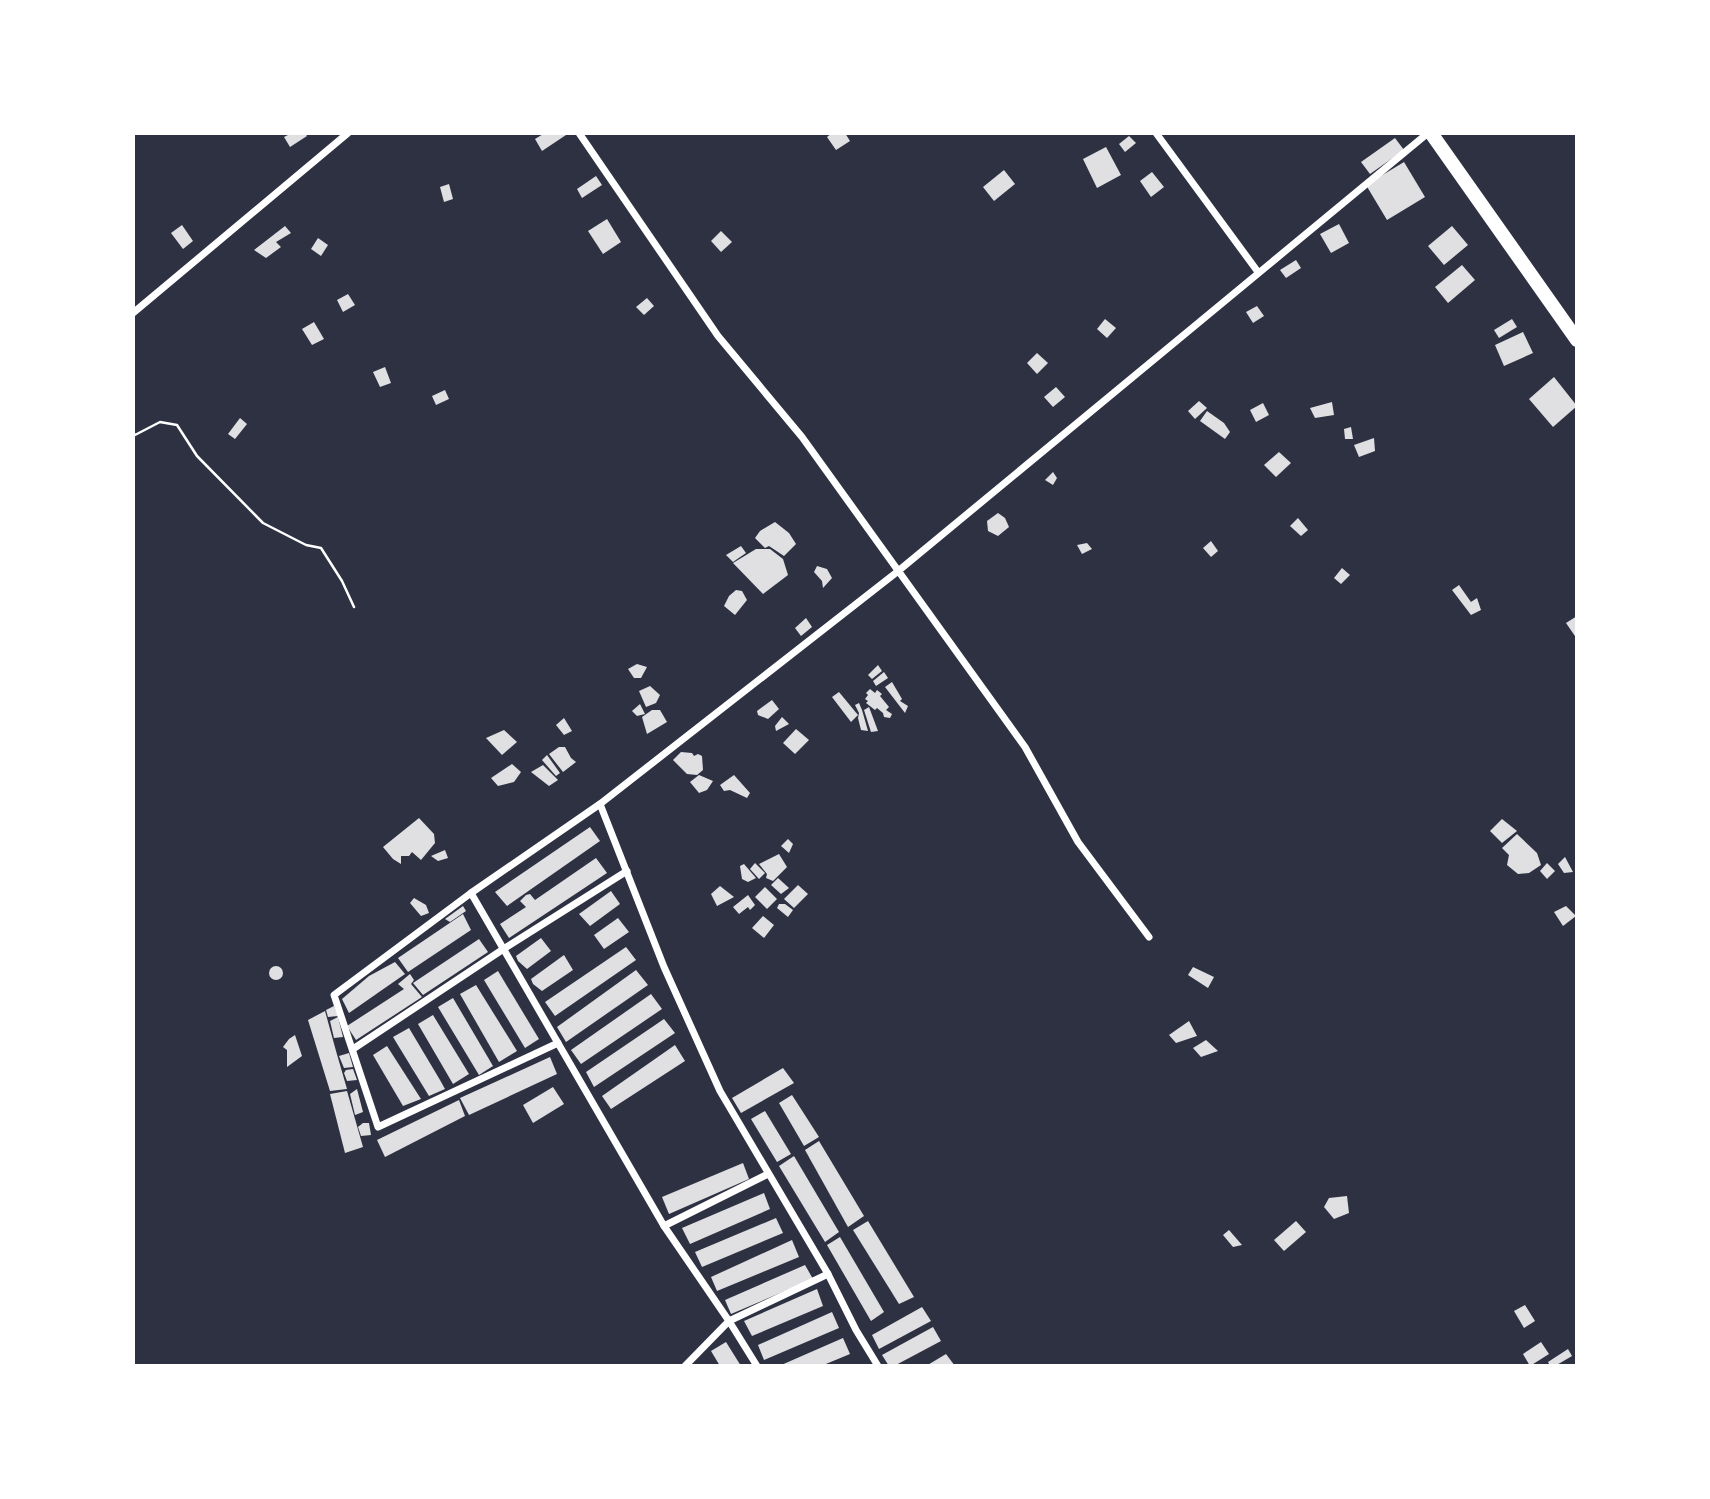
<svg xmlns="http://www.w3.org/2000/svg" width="1710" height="1499" viewBox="0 0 1710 1499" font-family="'Noto Serif',serif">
  <rect width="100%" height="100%" fill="#2d3142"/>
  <g fill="#e0e0e3">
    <polygon points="292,133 305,133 307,136 290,147 284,137"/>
    <polygon points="545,133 569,133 542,151 535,139"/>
    <polygon points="832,133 845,133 850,141 836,150 827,137"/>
    <polygon points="1129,136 1136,143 1125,152 1119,144"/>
    <polygon points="1395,138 1404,150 1370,174 1361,162"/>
    <polygon points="1106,147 1121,175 1097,188 1083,159"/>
    <polygon points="1404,162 1425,197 1387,220 1366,185"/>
    <polygon points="1004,170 1015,184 994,201 983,187"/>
    <polygon points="1152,172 1164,187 1151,197 1140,181"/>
    <polygon points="596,176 602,185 582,198 577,189"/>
    <polygon points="449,184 453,199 444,202 440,187"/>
    <polygon points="607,219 621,242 603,254 588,231"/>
    <polygon points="1339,224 1349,243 1331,253 1320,234"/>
    <polygon points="182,225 193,241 183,249 171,233"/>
    <polygon points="285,226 291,233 276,242 281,247 266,258 254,250"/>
    <polygon points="1452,226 1468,245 1444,265 1428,246"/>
    <polygon points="721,231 732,242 721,252 711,241"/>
    <polygon points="318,238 328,245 321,256 311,249"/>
    <polygon points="1296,260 1301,268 1286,278 1280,270"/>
    <polygon points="1462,265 1475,280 1448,303 1435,287"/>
    <polygon points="348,294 355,305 343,312 337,300"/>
    <polygon points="647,298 654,306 644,315 636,307"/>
    <polygon points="1257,306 1264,316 1253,323 1246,312"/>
    <polygon points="1105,319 1116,328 1107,338 1097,329"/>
    <polygon points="1512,319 1517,327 1499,338 1494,330"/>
    <polygon points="314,322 324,339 312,345 302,329"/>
    <polygon points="1523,332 1533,353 1504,366 1495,345"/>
    <polygon points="1037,353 1048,363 1037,374 1027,363"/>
    <polygon points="385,367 391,383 380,387 373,372"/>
    <polygon points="1554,377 1577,406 1553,427 1529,399"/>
    <polygon points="1056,387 1065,397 1053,407 1044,397"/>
    <polygon points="445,390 449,399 436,405 432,396"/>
    <polygon points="1199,401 1207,408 1195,419 1188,411"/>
    <polygon points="1332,402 1334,415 1315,418 1310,408"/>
    <polygon points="1263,403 1269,415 1256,422 1250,410"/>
    <polygon points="1207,411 1224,423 1230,432 1225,439 1200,421"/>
    <polygon points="240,418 247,424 235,439 228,434"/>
    <polygon points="1351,427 1353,439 1345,439 1344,429"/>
    <polygon points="1374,438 1375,451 1359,457 1354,445"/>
    <polygon points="1279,452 1291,463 1276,477 1264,465"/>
    <polygon points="1053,472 1057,478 1053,485 1045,480"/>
    <polygon points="998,513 1005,518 1009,527 998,536 988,531 987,521"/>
    <polygon points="1298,518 1308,530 1301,536 1290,526"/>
    <polygon points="775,522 789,533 796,544 784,556 769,546 765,548 755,538 760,531"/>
    <polygon points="1211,541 1218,551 1211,557 1203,548"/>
    <polygon points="1087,543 1092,549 1082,554 1077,545"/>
    <polygon points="741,546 746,553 733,562 726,555"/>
    <polygon points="756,549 770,549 783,559 788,575 763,594 733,563"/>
    <polygon points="817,566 827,569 832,578 823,588 822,581 814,572"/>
    <polygon points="1342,568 1350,575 1341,584 1334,578"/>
    <polygon points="1459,585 1471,602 1477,598 1481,610 1471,615 1452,590"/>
    <polygon points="736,590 742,591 747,600 735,615 724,606 729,596"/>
    <polygon points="1577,616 1577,639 1566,623"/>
    <polygon points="806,618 812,627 801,636 795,628"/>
    <polygon points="637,664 647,667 641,678 634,678 628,669"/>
    <polygon points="878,665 882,671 872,679 868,675"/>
    <polygon points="884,672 888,678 876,686 873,681"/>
    <polygon points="892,682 902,699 900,701 908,706 905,713 885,687"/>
    <polygon points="650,686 660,695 656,703 646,707 639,691"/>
    <polygon points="870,689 875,693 877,690 882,694 880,696 889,707 886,710 892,714 890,718 884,717 883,713 877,708 875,710 866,703 868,701 865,699 868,695 866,693"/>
    <polygon points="839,692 858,715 851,722 832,697"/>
    <polygon points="772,700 779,709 768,719 758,715 757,711"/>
    <polygon points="859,703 862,710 868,731 861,730 858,718 859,713 855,705"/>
    <polygon points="640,704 645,714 637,716 632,711"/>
    <polygon points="869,707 878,731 871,732 864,710"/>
    <polygon points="652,710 660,710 667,722 647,734 642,717"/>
    <polygon points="782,717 789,724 776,731 775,726"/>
    <polygon points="564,718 572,731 564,735 556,725"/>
    <polygon points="796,729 809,740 795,754 783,743"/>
    <polygon points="504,730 517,742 502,755 486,738"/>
    <polygon points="559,747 565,747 571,758 576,762 563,772 549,754"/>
    <polygon points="681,752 692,753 694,756 698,754 702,756 703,770 697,775 687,774 673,760"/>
    <polygon points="547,755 560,773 556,776 542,760"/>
    <polygon points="512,764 521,772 514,782 498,786 491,778"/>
    <polygon points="543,765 558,780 549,786 531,772"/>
    <polygon points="699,775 713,781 707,790 699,793 690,782"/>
    <polygon points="734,775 750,793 747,798 730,790 724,791 720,785"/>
    <polygon points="419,818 434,834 435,843 421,860 412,852 409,856 401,856 401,864 393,859 383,847"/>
    <polygon points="1502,819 1517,831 1502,843 1490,831"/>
    <polygon points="590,827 600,841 507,906 495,892"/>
    <polygon points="1517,834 1537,853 1541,865 1529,873 1518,874 1507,865 1509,855 1502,848"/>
    <polygon points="788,839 793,844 789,853 781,846"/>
    <polygon points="445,850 448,858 438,861 431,856"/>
    <polygon points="779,854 787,867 773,881 766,878 767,874 759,864"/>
    <polygon points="1565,857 1573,872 1564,873 1558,864"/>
    <polygon points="596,858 607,873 509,938 500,924 526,907 520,901 526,895 530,894 535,900"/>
    <polygon points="755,863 765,873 759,879 750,869"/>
    <polygon points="1547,863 1555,871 1547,879 1540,871"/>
    <polygon points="744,864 756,878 748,882 742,879 740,866"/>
    <polygon points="778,878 789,888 781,894 771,885"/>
    <polygon points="798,885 808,894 794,908 784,899"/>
    <polygon points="720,886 734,897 717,906 711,894"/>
    <polygon points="765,887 777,899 767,909 755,897"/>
    <polygon points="611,891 620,904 590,926 579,914"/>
    <polygon points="748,895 755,905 750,910 748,907 739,914 733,907"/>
    <polygon points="414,898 426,905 429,913 421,916 410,903"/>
    <polygon points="779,904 785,904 793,910 788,917 777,908"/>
    <polygon points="463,906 466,911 450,922 445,919"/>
    <polygon points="1566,906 1576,916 1563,926 1554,912"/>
    <polygon points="463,914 471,930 408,972 398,958"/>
    <polygon points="763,916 774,925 764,938 752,928"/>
    <polygon points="618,918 629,932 604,949 594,935"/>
    <polygon points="541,938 551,951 527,969 518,961 516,956"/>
    <polygon points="479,939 488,952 423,995 413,983"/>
    <polygon points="626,947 636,960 555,1016 545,1002"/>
    <polygon points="564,955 573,970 542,991 533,984 531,979"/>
    <polygon points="395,962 405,974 349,1013 342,999 369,976"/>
    <circle cx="276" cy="973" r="7"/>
    <polygon points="1193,967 1214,977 1208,988 1188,975"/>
    <polygon points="636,970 648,985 566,1042 557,1027"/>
    <polygon points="498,971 539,1039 525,1048 484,980"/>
    <polygon points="410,974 414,980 411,984 422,997 356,1040 347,1026 404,989 398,984"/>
    <polygon points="476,985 517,1051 499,1062 460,994"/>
    <polygon points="651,994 662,1009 581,1064 571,1050"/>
    <polygon points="453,998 493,1066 479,1075 438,1007"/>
    <polygon points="334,1006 338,1016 328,1017 326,1010"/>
    <polygon points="325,1011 336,1051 347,1089 330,1091 308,1020"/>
    <polygon points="433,1015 469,1074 453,1084 418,1024"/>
    <polygon points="338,1017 343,1037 334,1038 330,1021"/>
    <polygon points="664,1019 675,1033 594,1087 586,1072"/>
    <polygon points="1189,1021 1197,1036 1176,1043 1169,1035"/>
    <polygon points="409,1028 440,1080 445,1089 429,1096 393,1037"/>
    <polygon points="295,1035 302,1056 287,1067 287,1050 283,1047 289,1039"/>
    <polygon points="1206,1040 1218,1051 1201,1057 1193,1048"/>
    <polygon points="675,1045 685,1061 611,1109 602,1096"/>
    <polygon points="387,1046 421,1099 403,1106 373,1055"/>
    <polygon points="349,1053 353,1067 344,1068 339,1056"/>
    <polygon points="550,1057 557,1074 469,1115 460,1098"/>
    <polygon points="783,1068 794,1083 741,1113 732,1098"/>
    <polygon points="353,1069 357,1080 347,1081 344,1073 346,1070"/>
    <polygon points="553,1087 564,1104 533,1123 523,1105"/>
    <polygon points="357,1089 363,1112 355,1115 350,1094"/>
    <polygon points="347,1091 363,1147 345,1153 330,1094"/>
    <polygon points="792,1095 819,1137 804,1146 779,1103"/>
    <polygon points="459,1100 465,1116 385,1157 377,1140"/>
    <polygon points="765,1111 791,1154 777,1162 751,1119"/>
    <polygon points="363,1123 369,1123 371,1135 361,1136 358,1127"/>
    <polygon points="819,1141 864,1216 848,1227 805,1150"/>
    <polygon points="794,1156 839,1232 825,1242 779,1166"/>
    <polygon points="743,1163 749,1179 669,1214 662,1197"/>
    <polygon points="764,1193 770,1209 690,1244 682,1228"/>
    <polygon points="1347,1196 1349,1213 1334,1219 1324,1207 1329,1198"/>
    <polygon points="776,1218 783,1233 702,1267 695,1252"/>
    <polygon points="868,1221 914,1297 899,1304 853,1230"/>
    <polygon points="1296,1221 1306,1232 1284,1251 1274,1240"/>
    <polygon points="1229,1230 1242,1245 1233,1247 1223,1235"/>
    <polygon points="840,1237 884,1312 871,1321 827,1245"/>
    <polygon points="792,1240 799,1257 717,1291 711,1277"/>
    <polygon points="805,1265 813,1279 731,1314 725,1300"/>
    <polygon points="817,1289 823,1306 752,1336 744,1321"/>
    <polygon points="1525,1305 1535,1321 1524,1328 1514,1311"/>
    <polygon points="922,1307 931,1321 879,1349 872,1335"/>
    <polygon points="832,1312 839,1328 764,1360 758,1345"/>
    <polygon points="933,1327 941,1341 894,1366 889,1366 882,1355"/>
    <polygon points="843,1338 850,1354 821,1366 779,1366"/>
    <polygon points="726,1342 741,1366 720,1366 711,1351"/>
    <polygon points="1541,1342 1549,1354 1530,1366 1523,1354"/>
    <polygon points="1568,1349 1572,1356 1555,1366 1550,1366 1548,1362"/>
    <polygon points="946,1354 955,1366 926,1366"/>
  </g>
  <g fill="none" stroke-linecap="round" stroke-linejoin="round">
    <polyline stroke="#fff" stroke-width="2.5" points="133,433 135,435 160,422 177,425 197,456 263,523 306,545 321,548 342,581 354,607"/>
    <g stroke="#fff" stroke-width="7">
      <polyline points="579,133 718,336 802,437 1025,747 1078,842 1149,937"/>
      <polyline points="1156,133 1258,272"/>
      <polyline points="133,313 348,133"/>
      <polyline points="600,804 664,967 720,1091 828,1274 856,1330 878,1366"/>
      <polyline points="471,893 664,1226 729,1321 757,1366"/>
      <polyline points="558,1043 378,1127 334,995 471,893 600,804 897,572 1428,133"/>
      <polyline points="353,1049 505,948 627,871"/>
      <polyline points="664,1226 768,1174"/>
      <polyline points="685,1366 729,1321 828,1274"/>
    </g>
    <polyline stroke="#fff" stroke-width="14" points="1431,133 1577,340"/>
  </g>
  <rect width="1710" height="1499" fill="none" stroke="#ffffff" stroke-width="270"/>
</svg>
